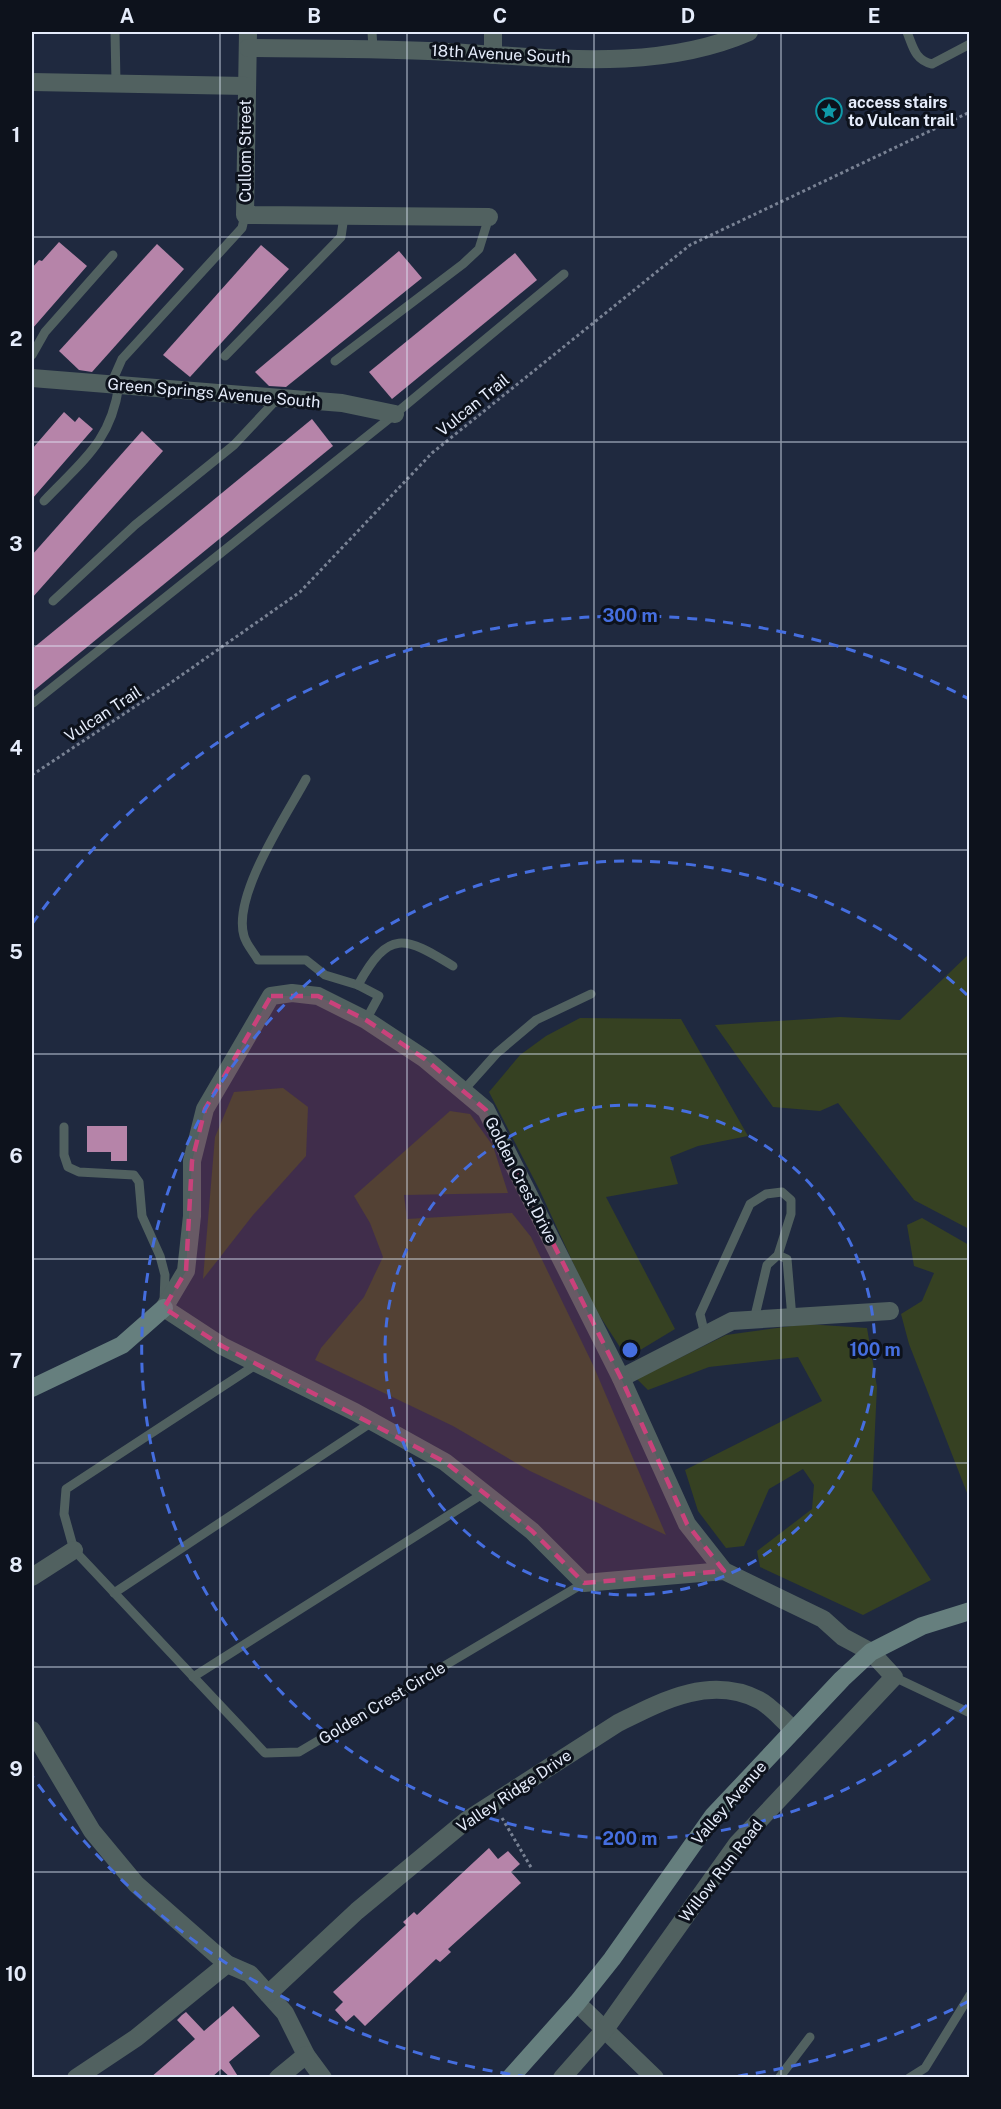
<svg xmlns="http://www.w3.org/2000/svg" width="1001" height="2109" viewBox="0 0 1001 2109" font-family="'Public Sans',sans-serif">
  <rect width="100%" height="100%" fill="#1f293f"/>
  <g fill="#364122">
    <polygon points="969,954 969,1229 914,1200 838,1103 820,1111 773,1107 715,1025 840,1017 900,1020"/>
    <polygon points="580,1018 681,1019 748,1136 698,1146 670,1157 678,1184 606,1197 675,1329 627,1358 592,1304 540,1191 489,1092 520,1055 546,1036"/>
    <polygon points="283,1088 308,1107 306,1156 253,1215 203,1279 215,1137 234,1092"/>
    <polygon points="450,1111 470,1114 493,1146 508,1193 404,1195 407,1219 512,1213 531,1237 593,1365 666,1535 530,1471 453,1426 315,1360 321,1348 364,1297 383,1257 370,1223 354,1196"/>
    <polygon points="922,1218 969,1245 969,1498 909,1344 901,1314 922,1301 934,1273 914,1266 907,1225"/>
    <polygon points="806,1324 867,1328 877,1387 872,1490 931,1580 863,1615 760,1567 757,1551 812,1509 814,1485 803,1469 769,1489 744,1546 726,1548 698,1511 685,1470 822,1401 798,1357 709,1367 648,1390 637,1379 726,1335"/>
  </g>
  <g fill="#b684a9">
    <polygon points="59,242 87,266 32,329 32,268 39,260 42,261"/>
    <polygon points="157,244 184,269 92,372 79,370 59,351"/>
    <polygon points="261,245 289,269 190,377 163,355"/>
    <polygon points="399,251 422,278 286,387 269,386 255,372"/>
    <polygon points="515,253 537,280 392,399 369,372"/>
    <polygon points="64,412 75,422 79,417 93,429 32,499 32,449"/>
    <polygon points="312,419 333,446 32,692 32,649"/>
    <polygon points="142,431 163,451 32,598 32,555"/>
    <polygon points="87,1126 127,1126 127,1161 111,1161 111,1152 87,1152"/>
    <polygon points="489,1848 498,1859 508,1851 520,1864 511,1872 521,1883 448,1949 451,1952 440,1962 436,1959 365,2026 354,2015 346,2022 335,2010 343,2002 333,1992 406,1925 403,1922 414,1912 417,1915"/>
    <polygon points="233,2006 260,2036 229,2062 239,2078 231,2078 221,2069 211,2078 150,2078 195,2039 177,2020 182,2015 186,2012 204,2031"/>
  </g>
  <g fill="none" stroke-linecap="round" stroke-linejoin="round">
    <g stroke="#798294" stroke-width="3" stroke-dasharray="3 3" stroke-linecap="butt">
      <polyline points="32,775 169,684 300,592 432,453 690,245 970,112"/>
      <polyline points="502,1818 532,1869"/>
    </g>
    <g stroke="#516160" stroke-width="9">
      <polyline points="115,32 116,83"/>
      <polyline points="372,32 373,48"/>
      <path d="M 907,32 C 913,47 915,60 932,64 L 970,44"/>
      <polyline points="32,355 45,332 113,255"/>
      <polyline points="225,356 341,237 344,216"/>
      <polyline points="335,361 463,264 479,249 489,217"/>
      <polyline points="111,384 122,359 242,228 245,215"/>
      <path d="M 44,501 C 82,461 111,442 119,385"/>
      <polyline points="53,601 135,525 234,445 278,398"/>
      <polyline points="33,703 395,414 564,274"/>
      <path d="M 306,779 C 286,816 232,896 244,936 C 246,944 254,953 258,960 L 306,960 L 325,975 L 358,985 L 379,996 L 366,1020"/>
      <path d="M 358,985 C 389,929 404,936 453,966"/>
      <polyline points="463,1091 497,1053 536,1020 591,994"/>
      <polyline points="64,1127 64,1155 68,1167 79,1172 134,1175 139,1182 142,1216 160,1256 165,1275 164,1301"/>
      <polyline points="754,1320 767,1265 778,1255 787,1259 792,1318"/>
      <polyline points="705,1335 700,1314 750,1204 766,1194 782,1192 791,1200 791,1214 778,1255"/>
      <polyline points="257,1364 66,1489 64,1514 74,1550 265,1753 299,1752 584,1583"/>
      <polyline points="114,1593 372,1422"/>
      <polyline points="193,1677 484,1493"/>
      <polyline points="894,1677 970,1713"/>
      <polyline points="779,2078 810,2037"/>
      <polyline points="909,2078 925,2068 970,1995"/>
    </g>
    <g stroke="#516160" stroke-width="18">
      <polyline points="248,32 245,215 489,217"/>
      <path d="M 248,48 C 315,49 381,48 448,52 C 548,57 655,73 749,32"/>
      <polyline points="493,55 493,32"/>
      <polyline points="32,82 246,86"/>
      <polyline points="32,378 342,403 395,414"/>
      <polyline points="621,1378 732,1321 890,1311"/>
      <polyline points="32,1577 74,1550"/>
      <polyline points="32,1730 92,1831 136,1884 227,1964 250,1974 285,2013 306,2055 323,2078"/>
      <path d="M 268,1994 L 357,1911 L 467,1820 L 618,1723 C 662,1701 710,1675 759,1700 C 771,1706 783,1721 794,1730"/>
      <polyline points="577,2003 655,2078"/>
      <polyline points="76,2078 136,2038 227,1964"/>
      <polyline points="278,2078 306,2055"/>
      <polyline points="562,2078 606,2028 737,1844 894,1677 871,1652 843,1637 823,1619 724,1571 687,1524 621,1378 486,1110 425,1059 366,1020 318,996 292,993 271,996 205,1109 192,1161 192,1216 186,1271 164,1308 222,1346 355,1412 445,1462 532,1531 584,1583 724,1571"/>
    </g>
    <g stroke="#667f7e" stroke-width="18">
      <polyline points="32,1388 122,1345 164,1308"/>
      <polyline points="510,2078 577,2003 612,1959 713,1816 842,1679 871,1652 922,1626 970,1611"/>
    </g>
  </g>
  <path fill="#c9427b" fill-opacity="0.2" stroke="#c9427b" stroke-width="4.5" stroke-dasharray="12 8" stroke-linejoin="round" d="M 271,996 L 318,996 L 366,1020 L 425,1059 L 486,1110 L 621,1378 L 687,1524 L 724,1571 L 584,1583 L 532,1531 L 445,1462 L 222,1346 L 164,1308 L 186,1271 L 192,1161 L 205,1109 Z"/>
  <path fill="none" stroke="#e5ecfb" stroke-width="1.5" stroke-opacity="0.55" d="M 220,32 L 220,2078M 407,32 L 407,2078M 594,32 L 594,2078M 781,32 L 781,2078M 32,237 L 970,237M 32,442 L 970,442M 32,646 L 970,646M 32,850 L 970,850M 32,1054 L 970,1054M 32,1259 L 970,1259M 32,1463 L 970,1463M 32,1667 L 970,1667M 32,1872 L 970,1872"/>
  <g fill="none" stroke="#456edf" stroke-width="3" stroke-dasharray="10 8">
    <circle cx="630" cy="1350" r="245"/>
    <path d="M967 1705A489 489 0 1 1 967 995"/>
    <path d="M969 2001A734 734 0 0 1 732 2077M528 2077A734 734 0 0 1 32 1776M32 924A734 734 0 0 1 969 699"/>
  </g>
  <defs>
    <g id="sight-ring" transform="scale(1.35)"><circle r="9.5" fill="#0d121c" stroke="#0f9aa8" stroke-width="1.5"/><path d="M0-6L1.8-2.2L6-1.7L2.9 1.2L3.7 5.4L0 3.3L-3.7 5.4L-2.9 1.2L-6-1.7L-1.8-2.2Z" fill="#0f9aa8"/></g>
  </defs>
  <g fill-rule="evenodd">
    <use href="#sight-ring" x="829" y="111"/>
  </g>
  <g text-anchor="middle" dominant-baseline="central" stroke-width="6" stroke-linejoin="round" paint-order="stroke">
    <g font-size="16" fill="#e5ecfb" stroke="#0d121c">
      <text transform="translate(501 54) rotate(3)">18th Avenue South</text>
      <text transform="translate(245 151) rotate(-90)">Cullom Street</text>
      <text transform="translate(214 393) rotate(5)">Green Springs Avenue South</text>
      <text transform="translate(473 405) rotate(-39)">Vulcan Trail</text>
      <text transform="translate(103 714) rotate(-33)">Vulcan Trail</text>
      <text transform="translate(521 1180) rotate(63)">Golden Crest Drive</text>
      <text transform="translate(382 1703) rotate(-31)">Golden Crest Circle</text>
      <text transform="translate(514 1791) rotate(-34)">Valley Ridge Drive</text>
      <text transform="translate(729 1803) rotate(-49)">Valley Avenue</text>
      <text transform="translate(721 1871) rotate(-52)">Willow Run Road</text>
    </g>
    <g font-size="16" font-weight="bold" fill="#e5ecfb" stroke="#0d121c" text-anchor="start">
      <text x="848" y="102">access stairs<tspan x="848" dy="18">to Vulcan trail</tspan></text>
    </g>
  </g>
  <circle cx="630" cy="1350" r="9" fill="#456edf" stroke="#0d121c" stroke-width="3"/>
  <g font-size="18" text-anchor="middle" font-weight="bold" fill="#456edf" stroke="#0d121c" stroke-width="6" stroke-linejoin="round" paint-order="stroke">
    <text x="630" y="622">300 m</text>
    <text x="875" y="1356">100 m</text>
    <text x="630" y="1845">200 m</text>
  </g>
  <rect width="1001" height="2109" fill="none" stroke="#0d121c" stroke-width="66"/>
  <rect x="33" y="33" width="935" height="2043" fill="none" stroke="#e5ecfb" stroke-width="2"/>
  <g font-size="20" text-anchor="middle" font-weight="bold" fill="#e5ecfb">
    <text x="127" y="23">A</text>
    <text x="314" y="23">B</text>
    <text x="500" y="23">C</text>
    <text x="688" y="23">D</text>
    <text x="874" y="23">E</text>
    <text x="16" y="142">1</text>
    <text x="16" y="346">2</text>
    <text x="16" y="551">3</text>
    <text x="16" y="755">4</text>
    <text x="16" y="959">5</text>
    <text x="16" y="1163">6</text>
    <text x="16" y="1368">7</text>
    <text x="16" y="1572">8</text>
    <text x="16" y="1776">9</text>
    <text x="16" y="1981">10</text>
  </g>
</svg>
